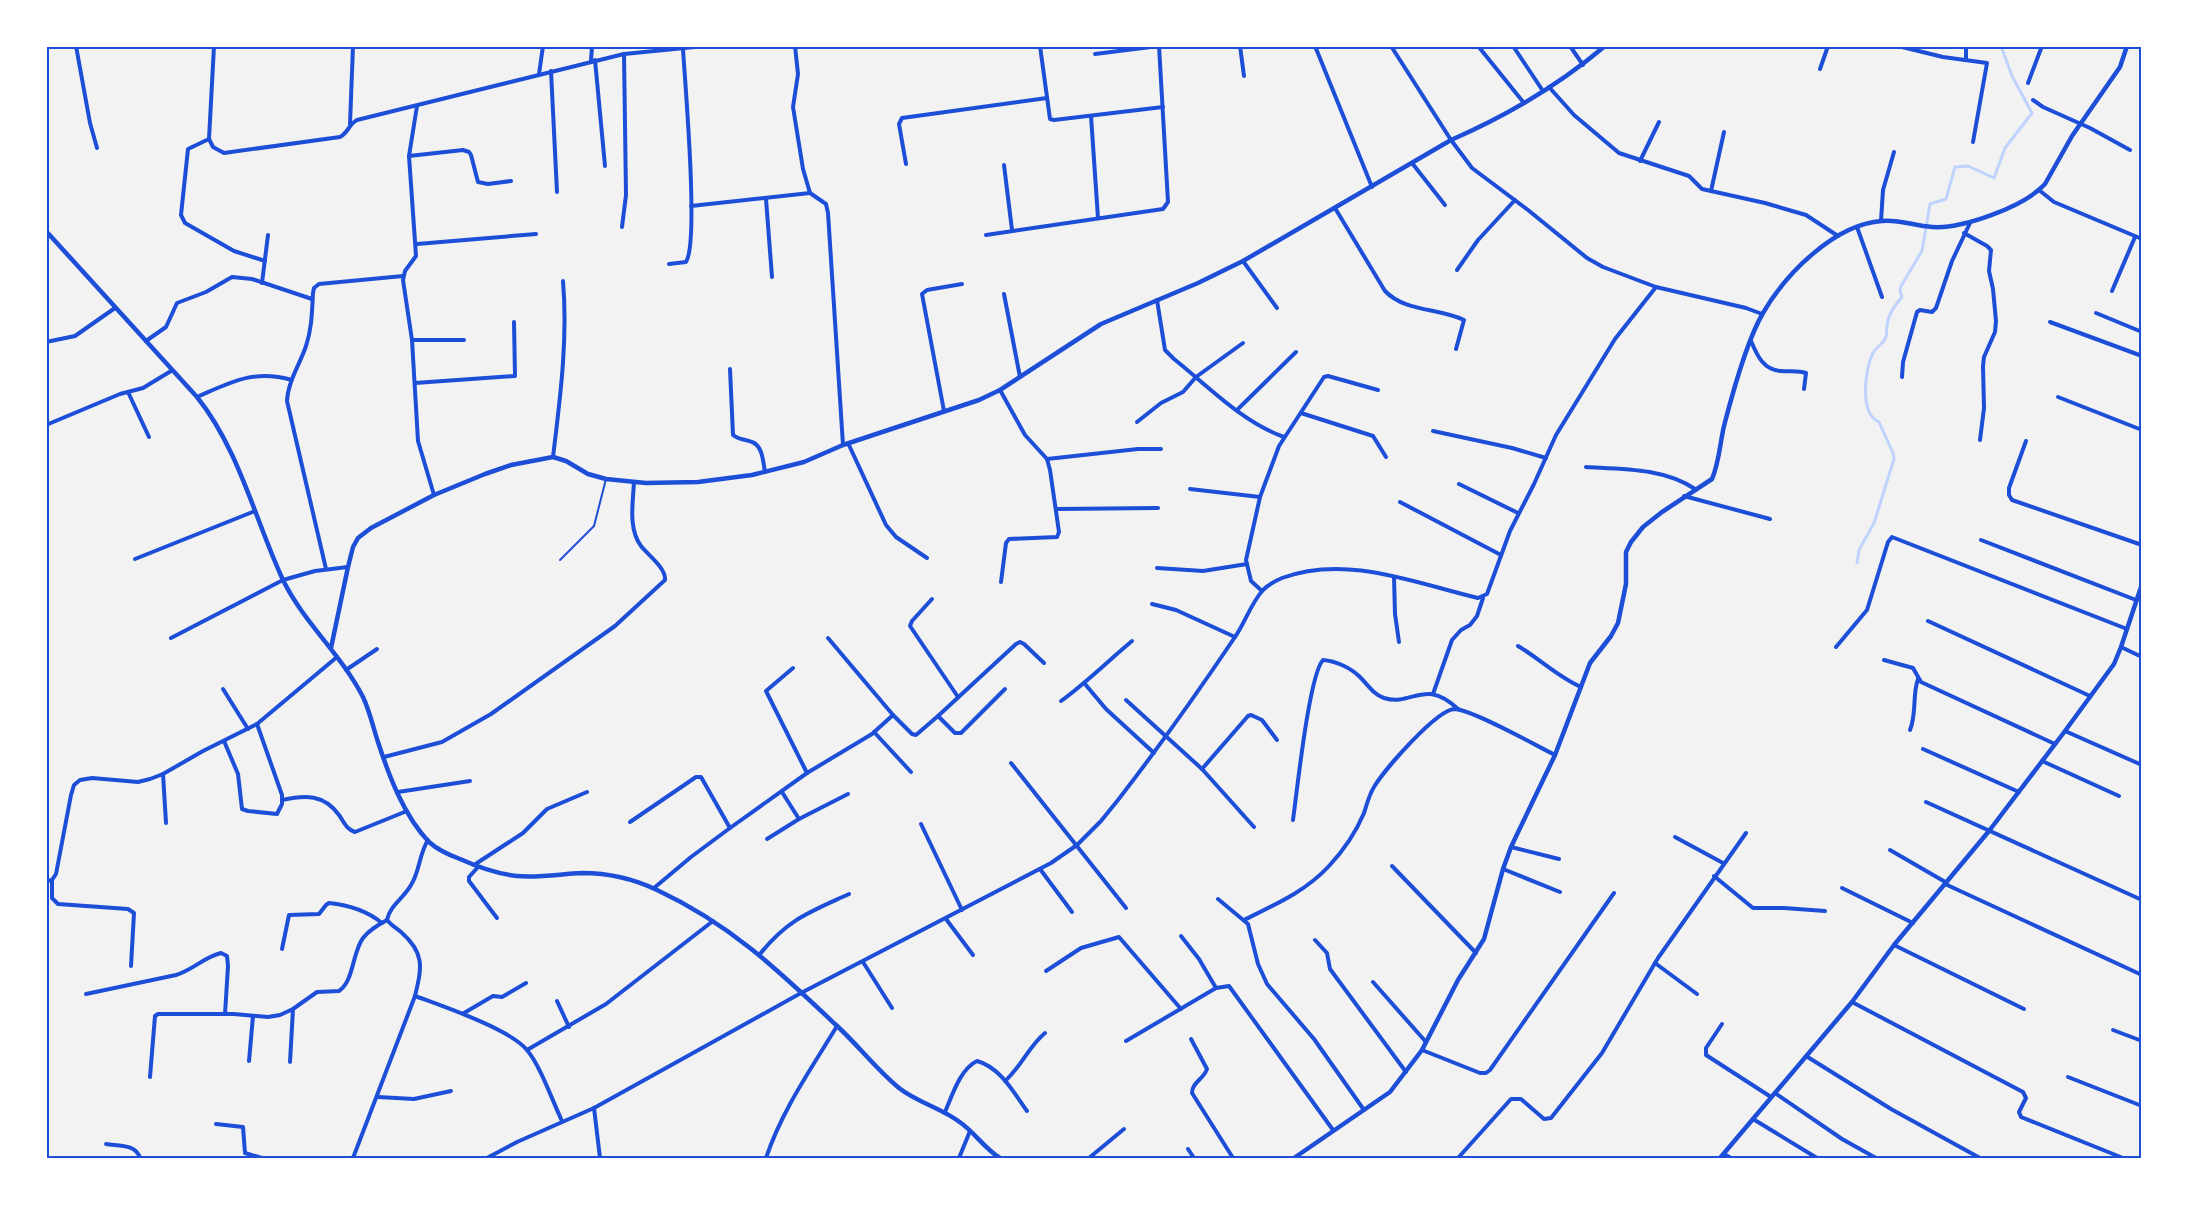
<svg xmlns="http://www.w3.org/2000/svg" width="2188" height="1205" viewBox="0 0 2188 1205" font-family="'Space Grotesk',sans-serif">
  <rect width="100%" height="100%" fill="#f2f2f2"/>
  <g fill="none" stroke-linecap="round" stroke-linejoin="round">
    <path stroke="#bfd3fe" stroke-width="3" d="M 1857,563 L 1859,550 L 1874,523 L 1894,459 L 1893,453 L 1879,422 C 1859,413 1865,369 1873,353 C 1876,347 1882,345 1885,339 C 1888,334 1886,331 1887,326 C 1888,314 1895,305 1902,297 L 1900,291 L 1901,286 L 1922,251 L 1930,204 L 1946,199 L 1955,167 L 1968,166 L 1994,178 L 2005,148 L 2032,113 L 2012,76 L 2001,46"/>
    <polyline stroke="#1d4ed8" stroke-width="2" points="560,560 594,526 606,479"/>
    <g stroke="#1d4ed8" stroke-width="4">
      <polyline points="76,46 90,123 97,148"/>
      <path d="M 214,46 L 209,139 L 213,147 L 224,153 L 340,137 C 348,133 349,124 357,120 L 624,54 L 705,46"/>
      <polyline points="795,46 798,74 793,107 803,169 810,193 826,204 828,213 843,445"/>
      <polyline points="1040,46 1050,119 1054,120 1163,107"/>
      <polyline points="1240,46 1244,76"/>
      <polyline points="1315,46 1372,187"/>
      <polyline points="1391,46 1451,140 1472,168 1528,210 1587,258 1603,267 1656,287 1746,308 1762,314"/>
      <polyline points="1478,46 1524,103"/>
      <polyline points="1513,46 1543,91"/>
      <polyline points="1570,46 1583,65"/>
      <polyline points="1898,46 1943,57 1987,63 1973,142"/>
      <polyline points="1095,54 1159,46"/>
      <polyline points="595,60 605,166"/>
      <polyline points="1966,60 1966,46"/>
      <polyline points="591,61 592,46"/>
      <polyline points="1820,69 1828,46"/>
      <polyline points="551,71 557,192"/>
      <polyline points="539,74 543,46"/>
      <polyline points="2028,83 2042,46"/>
      <polyline points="1549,87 1574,115 1619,153 1689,176 1702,189 1765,203 1806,215 1838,236"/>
      <polyline points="2033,100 2043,107 2090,128 2130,150"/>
      <polyline points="417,106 409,156 416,256 405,271 403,280 412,340 418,441 434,495"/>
      <polyline points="1091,116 1098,218"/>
      <polyline points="350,124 353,46"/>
      <polyline points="209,139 188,149 181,215 185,223 234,251 265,261"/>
      <polyline points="409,156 463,150 469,152 471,155 478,182 488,184 511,181"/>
      <polyline points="1640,161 1659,122"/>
      <polyline points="1412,163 1445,205"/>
      <polyline points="906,164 899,124 902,118 1047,98"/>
      <polyline points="1004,165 1012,230"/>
      <polyline points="2039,190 2054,202 2142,239"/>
      <polyline points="1711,191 1724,132"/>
      <polyline points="766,199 772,277"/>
      <polyline points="691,206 810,193"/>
      <path d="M 1335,208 L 1385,291 C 1405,312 1439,308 1464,320 L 1456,349"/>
      <polyline points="1881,221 1883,190 1894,152"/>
      <polyline points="622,227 626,195 624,54"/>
      <polyline points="1857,227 1882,297"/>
      <polyline points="1964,233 1987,246 1991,250 1989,271 1993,289 1996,321 1995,332 1984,357 1983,366 1984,408 1980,440"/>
      <polyline points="986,235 1163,209 1168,202 1159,46"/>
      <polyline points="417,244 536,234"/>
      <polyline points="1243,261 1277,308"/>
      <path d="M 669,264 L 686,262 C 699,242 685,83 683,49"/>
      <polyline points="1457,270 1478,240 1515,200"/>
      <polyline points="262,283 268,235"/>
      <polyline points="2112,291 2135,237"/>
      <polyline points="1004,294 1020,377"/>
      <path d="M 1157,300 L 1165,350 L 1174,359 C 1208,386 1242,422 1284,437"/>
      <polyline points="2096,313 2142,332"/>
      <polyline points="2050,322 2142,356"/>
      <polyline points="412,340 464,340"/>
      <polyline points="146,341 166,327 177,303 206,292 232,277 252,279 312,299"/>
      <path d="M 1751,341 C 1757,355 1763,370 1781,371 C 1790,372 1797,370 1806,373 L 1804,389"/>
      <polyline points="46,342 75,336 115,308"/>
      <path d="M 730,369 L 733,435 C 739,440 745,439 752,442 C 763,446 763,462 765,472"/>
      <polyline points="1902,377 1903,362 1917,312 1920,310 1932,312 1936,308 1952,261 1970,223"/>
      <polyline points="415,383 515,376 514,322"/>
      <polyline points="1000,390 1025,435 1047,459 1050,470 1059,532 1057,537 1009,539 1006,543 1001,582"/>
      <polyline points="128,392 149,437"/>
      <path d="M 197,397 C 231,382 254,369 292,380"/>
      <polyline points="2058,397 2142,430"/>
      <polyline points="1237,410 1296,352"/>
      <polyline points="944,411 922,294 927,290 962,284"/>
      <polyline points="1301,413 1373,436 1386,457"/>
      <polyline points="1137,422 1161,403 1183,392 1196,377 1243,343"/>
      <polyline points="46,425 120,394 143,388 171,371"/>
      <polyline points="1433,431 1512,448 1546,458"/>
      <polyline points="2026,441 2009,488 2009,495 2012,500 2142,545"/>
      <polyline points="848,443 886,525 896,537 927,558"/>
      <path d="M 553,457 C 560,399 568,340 563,281"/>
      <polyline points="1047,459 1138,449 1161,449"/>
      <path d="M 1586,467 C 1622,469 1664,468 1695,489"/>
      <polyline points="1459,484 1518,513"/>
      <polyline points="1190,489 1260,497"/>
      <polyline points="1684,496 1770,519"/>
      <polyline points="1400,502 1501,555"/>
      <polyline points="1057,509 1158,508"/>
      <polyline points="1981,540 2136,600"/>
      <polyline points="135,559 255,511"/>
      <polyline points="1157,568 1203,571 1247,564"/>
      <path d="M 326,569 L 287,401 C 288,381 300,364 306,346 C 312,328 312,311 313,293 L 314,288 L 319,284 L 403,276"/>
      <polyline points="1394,577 1395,614 1399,642"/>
      <polyline points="1262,591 1251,581 1246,560 1260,497 1279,446 1324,377 1328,376 1378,390"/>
      <polyline points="932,599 912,621 910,626 958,697"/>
      <polyline points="1152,604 1176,610 1235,637"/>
      <polyline points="1928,621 2090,696"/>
      <polyline points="171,638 283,580 315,571 348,567"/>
      <polyline points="828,638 893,715 912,734 916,735 938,716 1016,644 1020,642 1024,644 1044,663"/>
      <path d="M 1518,646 C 1540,659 1558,677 1581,687"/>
      <polyline points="1836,647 1867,610 1888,542 1892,537 2127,629"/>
      <polyline points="2121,647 2142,657"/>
      <polyline points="1884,660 1913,668 1921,682 2055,744"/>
      <polyline points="793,668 766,691 807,773"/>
      <polyline points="346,670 377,649"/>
      <polyline points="1085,684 1106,709 1154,753"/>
      <polyline points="223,689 248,729"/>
      <polyline points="1433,694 1452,640 1461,630 1470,625 1477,616 1483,598"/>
      <polyline points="1126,700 1202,769 1254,827"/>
      <path d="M 1061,701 C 1086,683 1108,661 1132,641"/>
      <polyline points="938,716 955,733 961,733 1005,689"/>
      <path d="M 1910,730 C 1917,713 1912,696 1918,679"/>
      <polyline points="2065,731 2142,765"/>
      <polyline points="874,732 911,772"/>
      <polyline points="224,741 238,774 242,809 248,811 277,814 282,804 282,795 257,724"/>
      <polyline points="1923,749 2019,792"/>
      <path d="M 384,757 L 442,742 L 491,714 L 615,626 L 665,580 C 666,568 649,556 641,546 C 628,529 633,502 634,482"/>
      <polyline points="2042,761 2119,796"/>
      <polyline points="1011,763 1126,908"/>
      <polyline points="1202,769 1248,716 1251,715 1262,720 1277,740"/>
      <polyline points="163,774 166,823"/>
      <polyline points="398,792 470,781"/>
      <polyline points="782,792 799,819"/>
      <path d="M 282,800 C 305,795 324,794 339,815 C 344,822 346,829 355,832 L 407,811"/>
      <polyline points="1926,802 2142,900"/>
      <path d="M 1293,820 C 1297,792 1309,675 1323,660 C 1336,661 1351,668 1360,677 C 1368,685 1373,694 1384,698 C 1413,707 1424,677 1458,709"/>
      <polyline points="630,822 696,777 701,777 730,828"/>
      <polyline points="921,824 962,910"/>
      <polyline points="1675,837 1723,863"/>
      <polyline points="767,839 799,819 848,794"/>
      <polyline points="1511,847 1559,859"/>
      <polyline points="1890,850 1947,883"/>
      <polyline points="474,865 523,833 547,809 587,792"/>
      <polyline points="1392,866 1476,953"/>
      <polyline points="478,867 469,877 469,881 497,918"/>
      <polyline points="1040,869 1072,912"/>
      <polyline points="1503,869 1560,892"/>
      <polyline points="1714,876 1753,908 1784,908 1825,911"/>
      <polyline points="52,880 52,898 58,904 128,909 134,913 131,966"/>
      <polyline points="46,881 52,880 56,874 71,795 74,785 80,780 92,778 138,782 150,779 163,774 203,751 257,724 337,657"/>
      <polyline points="1945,884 2142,975"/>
      <polyline points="654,888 691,857 730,828 807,773 872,734 893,715"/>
      <polyline points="1842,888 1913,923"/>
      <polyline points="1218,899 1248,924 1258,964 1267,984 1314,1039 1364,1110"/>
      <polyline points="946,919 973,955"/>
      <path d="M 1244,920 C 1274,905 1305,892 1329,866 C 1343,851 1356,832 1364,813 C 1367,804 1369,795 1374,787 C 1384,770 1437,709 1455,709 C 1473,710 1535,745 1555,755"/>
      <polyline points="1181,936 1199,959 1216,988"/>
      <polyline points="1315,940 1327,953 1330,969 1406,1072"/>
      <polyline points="1894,945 2024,1009"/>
      <path d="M 282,949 L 289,915 L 319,914 L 326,905 L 329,903 C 349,905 366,910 382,923"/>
      <path d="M 760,954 C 788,919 810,912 849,894"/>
      <polyline points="863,962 892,1008"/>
      <polyline points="1655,963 1697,994"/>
      <polyline points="1046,971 1081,948 1119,937 1181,1009"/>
      <polyline points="1373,982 1426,1042"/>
      <path d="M 86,994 L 176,975 C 193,970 204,957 221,953 L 227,956 L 228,966 L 225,1014"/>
      <path d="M 415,996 C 442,1006 510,1029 527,1050 C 541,1067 552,1100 562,1121"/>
      <polyline points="557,1001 569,1027"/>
      <polyline points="1852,1002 2023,1092 2026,1098 2019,1112 2021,1117 2123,1158"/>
      <polyline points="464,1013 493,996 502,997 526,983"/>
      <polyline points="1722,1024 1706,1048 1706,1055 1771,1097"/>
      <polyline points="2113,1030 2142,1041"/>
      <path d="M 1191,1039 L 1207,1069 C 1204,1079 1192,1082 1192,1093 L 1233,1158"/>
      <polyline points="1126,1041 1216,988 1229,986 1333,1130"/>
      <polyline points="527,1050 606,1004 713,921"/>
      <polyline points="1422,1050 1480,1073 1486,1073 1490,1070 1614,893"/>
      <polyline points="1806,1056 1891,1109 1980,1158"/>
      <polyline points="249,1061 253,1016"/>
      <polyline points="290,1062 293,1009"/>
      <path d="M 150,1077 L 155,1016 L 158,1014 L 234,1014 L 268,1017 L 280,1015 L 293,1009 L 317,992 L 339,991 C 354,981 352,953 363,938 C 369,930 378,925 387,920"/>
      <polyline points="2068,1077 2142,1106"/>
      <path d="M 1005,1081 C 1021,1067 1029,1046 1045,1033"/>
      <polyline points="1775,1093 1842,1139 1876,1158"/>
      <polyline points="378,1097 414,1099 451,1091"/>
      <polyline points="594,1108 600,1158"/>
      <path d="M 945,1112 C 952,1096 960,1069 977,1061 C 1000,1067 1014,1093 1027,1111"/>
      <polyline points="1753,1119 1817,1158"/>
      <polyline points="216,1124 243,1127 245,1153 262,1158"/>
      <path d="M 106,1144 C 119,1146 136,1144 140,1158"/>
      <polyline points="1188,1149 1194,1158"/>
      <polyline points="1724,1154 1731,1158"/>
      <path d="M 353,1158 L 415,996 C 422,967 425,953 401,932 C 396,928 391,925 387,920 C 390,905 404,898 411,885 C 420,871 419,854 428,840"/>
      <path d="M 487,1158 L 517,1142 L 594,1108 L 801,993 L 1051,863 L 1077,845 L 1101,821 L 1118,800 C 1159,747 1198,692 1235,637 C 1245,623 1251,603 1263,590 C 1268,585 1275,581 1282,578 C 1346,554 1415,583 1478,598 L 1487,594 L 1510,531 L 1534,484 L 1556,435 L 1615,339 L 1656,287"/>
      <path d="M 766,1158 C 782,1110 811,1069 837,1026"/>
      <polyline points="959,1158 970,1131"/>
      <polyline points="1089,1158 1124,1129"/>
      <polyline points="1458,1158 1511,1099 1521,1099 1544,1119 1551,1118 1602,1053 1658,958 1746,833"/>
    </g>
    <g stroke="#1d4ed8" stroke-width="4.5">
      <path d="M 46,231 L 197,397 C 239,449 255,520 283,580 C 304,623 341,654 363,697 C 370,712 373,727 378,742 C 389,776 404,816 429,842 C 438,850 449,855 460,859 C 478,867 497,874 517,876 C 539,878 560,874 582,873 C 608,873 634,879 657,890 C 730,924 778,970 836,1025 C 858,1045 876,1069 899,1088 C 918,1103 942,1108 961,1123 C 975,1133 985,1149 1000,1158"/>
      <path d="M 331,648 L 348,567 L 353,547 L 358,538 L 371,528 L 434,495 L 485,474 L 511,465 L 553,457 L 566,461 L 588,474 L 606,479 L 646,483 L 698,482 L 752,475 L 804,462 L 843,445 L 979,400 L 1000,390 L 1101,324 L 1198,283 L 1243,261 L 1451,140 C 1506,116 1559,85 1605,46"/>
      <path d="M 1294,1158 L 1390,1092 L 1422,1050 L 1458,980 L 1484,939 L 1503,869 L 1511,847 L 1555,755 L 1590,663 L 1611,636 L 1618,623 L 1626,584 L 1626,552 L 1631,542 L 1643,527 L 1662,512 L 1712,479 C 1719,463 1720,443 1724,426 C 1732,395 1747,340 1763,313 C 1785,275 1834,224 1882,221 C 1898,219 1915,226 1932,227 C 1962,229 2024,207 2045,184 L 2072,136 L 2120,67 L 2127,46"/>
      <polyline points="1720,1158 1852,1002 1894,945 1989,831 2065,731 2114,664 2121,647 2142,584"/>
    </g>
  </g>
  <rect width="2188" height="1205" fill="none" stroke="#ffffff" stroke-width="96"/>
  <rect x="48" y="48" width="2092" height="1109" fill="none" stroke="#1d4ed8" stroke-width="2"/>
</svg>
